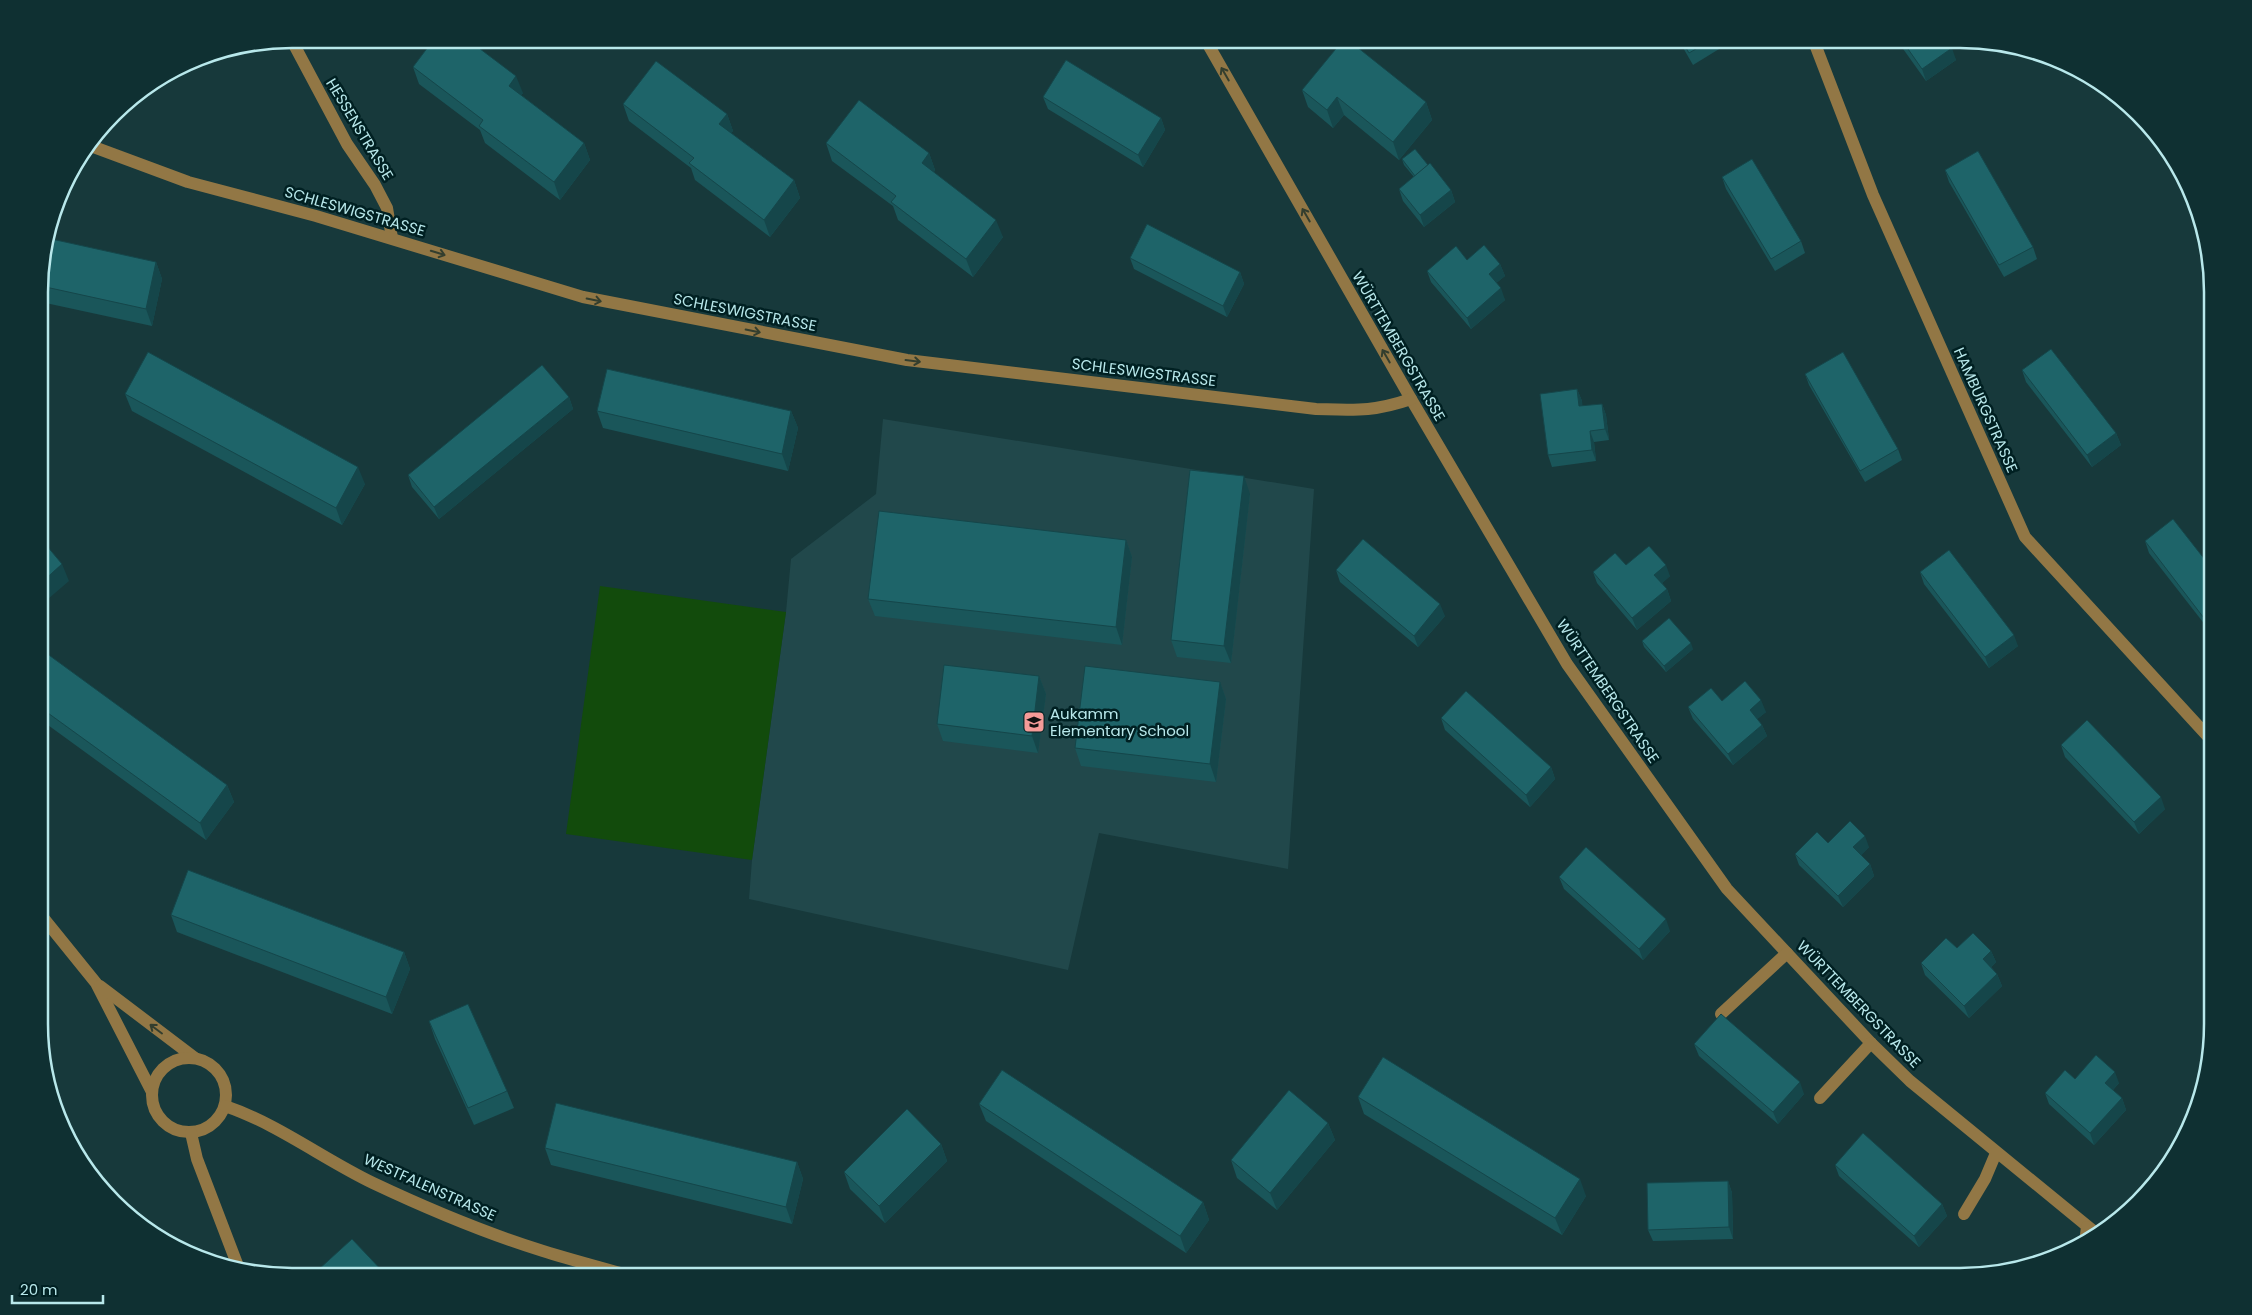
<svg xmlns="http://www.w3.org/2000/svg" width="2252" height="1315" viewBox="0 0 2252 1315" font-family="Poppins,sans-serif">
  <rect width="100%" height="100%" fill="#17393b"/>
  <polygon fill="#21484b" points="883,419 1314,489 1288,869 1099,833 1068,970 749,899 752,860 786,612 791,559 876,494"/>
  <polygon fill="#124b0c" points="600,586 786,612 752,860 566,834"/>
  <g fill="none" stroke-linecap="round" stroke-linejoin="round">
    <g stroke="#927745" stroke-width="12">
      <polyline points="291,39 347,144 375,185 387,208 392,238"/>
      <polyline points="1205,39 1411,399 1567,664 1727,889 1871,1043 1910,1081 2097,1234"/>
      <polyline points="1813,39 1873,195 2025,537 2213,742"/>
      <path d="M 91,146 L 188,182 L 316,216 L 583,297 L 907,360 L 1316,409 C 1355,410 1373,412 1411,399"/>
      <polyline points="41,915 96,983 152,1092"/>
      <polyline points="100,986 195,1058"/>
      <polyline points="1721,1014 1787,953"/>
      <circle cx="189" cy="1095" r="37"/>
      <polyline points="1820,1098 1871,1043"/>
      <path d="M 225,1106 C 278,1124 323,1159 373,1183 C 428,1209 485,1233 543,1251 C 572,1260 602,1268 631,1276"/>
      <polyline points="191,1133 197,1159 239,1269"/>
      <polyline points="1964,1214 1985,1179 1996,1153"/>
      <polyline points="2085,1243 2087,1227"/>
    </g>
  </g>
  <g fill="#1a565a">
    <polygon points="1678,39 1721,39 1724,46 1693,65"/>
    <polygon points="1896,39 1945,39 1956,60 1926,81"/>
    <polygon points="413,67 523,93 521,95 584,143 590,160 560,200 485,143 480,130 419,84"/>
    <polygon points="1302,90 1426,102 1432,120 1399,160 1344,115 1333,128 1308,107"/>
    <polygon points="1043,97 1161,118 1165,130 1143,167 1048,109"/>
    <polygon points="623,104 727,114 733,131 731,133 794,180 800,198 770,237 695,180 691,168 629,121"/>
    <polygon points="826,143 929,153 935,170 934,172 1003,237 973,277 898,220 893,206 832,161"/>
    <polygon points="1402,159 1428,165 1451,190 1455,202 1424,227 1403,201 1399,189 1414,177 1404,165"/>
    <polygon points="1945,170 2033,247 2037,259 2004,277 1949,182"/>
    <polygon points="1722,177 1801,241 1805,253 1775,271 1726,189"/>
    <polygon points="1130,258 1240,272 1244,284 1227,317 1134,269"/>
    <polygon points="41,259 156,262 162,279 152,326 41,302"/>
    <polygon points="1467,260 1500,264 1505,276 1496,283 1505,300 1471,329 1431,282 1427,271"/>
    <polygon points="2022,370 2116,433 2121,445 2092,467 2026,382"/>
    <polygon points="1805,374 1898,449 1902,460 1865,482 1809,385"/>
    <polygon points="1577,389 1582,401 1582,406 1602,404 1606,415 1609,440 1594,442 1596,461 1552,467 1548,455"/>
    <polygon points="125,394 365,484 342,525 132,411"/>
    <polygon points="569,397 573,409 439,519 412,487 408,475"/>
    <polygon points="597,411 791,411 798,428 788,471 603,428"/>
    <polygon points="1250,494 1231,663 1177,657 1171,640"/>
    <polygon points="1126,540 1132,557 1122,645 875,616 868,599"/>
    <polygon points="2145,541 2213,570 2213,635 2149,553"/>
    <polygon points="1626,565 1670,576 1662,583 1667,589 1671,601 1637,630 1597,583 1593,572"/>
    <polygon points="1336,570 1445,616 1418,647 1340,582"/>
    <polygon points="1920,572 2018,646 1989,668 1924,584"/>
    <polygon points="1642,641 1693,649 1666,672 1644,647"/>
    <polygon points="41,652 227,785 234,802 206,840 41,720"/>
    <polygon points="1039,676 1046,694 1038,753 943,741 937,724"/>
    <polygon points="1220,682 1226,699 1216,782 1081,766 1075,748"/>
    <polygon points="1722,701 1766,712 1757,719 1762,725 1767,736 1733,765 1693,719 1688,707"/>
    <polygon points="1441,718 1551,767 1555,779 1530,807 1445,730"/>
    <polygon points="2061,745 2165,809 2139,834 2065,757"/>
    <polygon points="1828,843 1869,847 1861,855 1870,864 1874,876 1843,907 1799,865 1795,854"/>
    <polygon points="1559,877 1670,931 1643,960 1564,889"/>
    <polygon points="171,915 404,952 410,969 392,1014 177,932"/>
    <polygon points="1957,948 1991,951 1996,962 1991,967 1997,974 2002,986 1969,1018 1925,975 1921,963"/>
    <polygon points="429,1021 507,1091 514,1108 474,1125 435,1039"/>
    <polygon points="1694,1044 1804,1094 1778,1124 1699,1056"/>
    <polygon points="2075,1079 2119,1083 2113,1090 2122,1098 2126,1110 2094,1145 2049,1104 2045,1093"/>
    <polygon points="1358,1097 1586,1196 1562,1235 1364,1114"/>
    <polygon points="979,1104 1203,1202 1209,1220 1186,1253 986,1121"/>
    <polygon points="1328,1123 1335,1140 1277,1210 1237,1178 1231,1160"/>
    <polygon points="941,1144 947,1161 885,1223 850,1189 844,1172"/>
    <polygon points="545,1148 797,1162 803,1179 792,1224 551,1165"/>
    <polygon points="1835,1165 1942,1204 1947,1216 1919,1247 1839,1176"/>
    <polygon points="1728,1181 1732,1193 1733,1239 1653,1241 1648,1230"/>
    <polygon points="318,1270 387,1276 321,1276"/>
  </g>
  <g fill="#15464a">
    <polygon points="1952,48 1956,60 1926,81 1922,69"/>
    <polygon points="516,76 523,93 515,103 509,86"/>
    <polygon points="1337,97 1344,115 1333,128 1327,110"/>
    <polygon points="1426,102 1432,120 1399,160 1393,142"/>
    <polygon points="727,114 733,131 725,141 719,124"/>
    <polygon points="1161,118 1165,130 1143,167 1138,155"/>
    <polygon points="584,143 590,160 560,200 554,182"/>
    <polygon points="929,153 935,170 928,180 922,163"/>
    <polygon points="794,180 800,198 770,237 764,220"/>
    <polygon points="1451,190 1455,202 1424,227 1420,215"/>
    <polygon points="996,220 1003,237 973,277 966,259"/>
    <polygon points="156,262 162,279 152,326 146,309"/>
    <polygon points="1500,264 1505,276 1493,286 1489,274"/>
    <polygon points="1240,272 1244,284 1227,317 1223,306"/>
    <polygon points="1501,288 1505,300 1471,329 1467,318"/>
    <polygon points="1577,389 1582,401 1584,418 1579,406"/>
    <polygon points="569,397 573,409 439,519 434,507"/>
    <polygon points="1602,404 1606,415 1609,440 1605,429"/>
    <polygon points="791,411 798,428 788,471 782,454"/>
    <polygon points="1590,431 1594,442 1596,461 1592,450"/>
    <polygon points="2116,433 2121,445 2092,467 2087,455"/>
    <polygon points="358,467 365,484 342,525 336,508"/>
    <polygon points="1244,476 1250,494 1231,663 1224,646"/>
    <polygon points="1126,540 1132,557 1122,645 1116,627"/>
    <polygon points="62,564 69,581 41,605 41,583"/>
    <polygon points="1666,565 1670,576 1659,586 1654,575"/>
    <polygon points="1667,589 1671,601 1637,630 1632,618"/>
    <polygon points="1440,604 1445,616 1418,647 1414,636"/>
    <polygon points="2213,624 2213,633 2210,626"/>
    <polygon points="2014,635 2018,646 1989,668 1985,657"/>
    <polygon points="1691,643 1693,649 1666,672 1664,666"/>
    <polygon points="1039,676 1046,694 1038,753 1032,736"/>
    <polygon points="1220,682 1226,699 1216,782 1210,764"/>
    <polygon points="1761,700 1766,712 1754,722 1750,710"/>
    <polygon points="1762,725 1767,736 1733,765 1728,754"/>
    <polygon points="1551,767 1555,779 1530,807 1526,795"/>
    <polygon points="227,785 234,802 206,840 200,823"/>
    <polygon points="2161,797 2165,809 2139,834 2134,822"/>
    <polygon points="1865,836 1869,847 1858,859 1853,847"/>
    <polygon points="1870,864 1874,876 1843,907 1838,896"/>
    <polygon points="1666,919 1670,931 1643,960 1639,949"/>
    <polygon points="1991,951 1996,962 1987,971 1983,959"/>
    <polygon points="404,952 410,969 392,1014 386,997"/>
    <polygon points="1997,974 2002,986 1969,1018 1964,1006"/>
    <polygon points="2115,1072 2119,1083 2109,1094 2105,1083"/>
    <polygon points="1800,1082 1804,1094 1778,1124 1773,1112"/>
    <polygon points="2122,1098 2126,1110 2094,1145 2090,1133"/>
    <polygon points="1328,1123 1335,1140 1277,1210 1270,1193"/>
    <polygon points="941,1144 947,1161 885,1223 879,1206"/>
    <polygon points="797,1162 803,1179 792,1224 786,1207"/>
    <polygon points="1580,1179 1586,1196 1562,1235 1555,1218"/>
    <polygon points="1728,1181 1732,1193 1733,1239 1729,1227"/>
    <polygon points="1203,1202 1209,1220 1186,1253 1180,1236"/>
    <polygon points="1942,1204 1947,1216 1919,1247 1914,1236"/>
  </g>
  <g fill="#1e6469" stroke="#15464a">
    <polygon points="434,39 467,39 516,76 509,86 584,143 554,182 479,126 483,120 413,67"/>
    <polygon points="1344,39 1347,39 1426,102 1393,142 1337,97 1327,110 1302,90"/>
    <polygon points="1681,39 1713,39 1689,53"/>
    <polygon points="1901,39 1945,39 1952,48 1922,69"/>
    <polygon points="1066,60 1161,118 1138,155 1043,97"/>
    <polygon points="656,61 727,114 719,124 794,180 764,220 689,163 694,158 623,104"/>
    <polygon points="859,100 929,153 922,163 996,220 966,259 891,202 896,196 826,143"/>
    <polygon points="1415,149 1428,165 1415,176 1402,159"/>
    <polygon points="1978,151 2033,247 1999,265 1945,170"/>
    <polygon points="1752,159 1801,241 1771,259 1722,177"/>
    <polygon points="1430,163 1451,190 1420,215 1399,189"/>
    <polygon points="1147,224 1240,272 1223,306 1130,258"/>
    <polygon points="47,238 156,262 146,309 41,286 41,259"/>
    <polygon points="1484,245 1500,264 1489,274 1501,288 1467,318 1427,271 1456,246 1467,260"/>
    <polygon points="2051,349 2116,433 2087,455 2022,370"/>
    <polygon points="148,352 358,467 336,508 125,394"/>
    <polygon points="1843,352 1898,449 1860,471 1805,374"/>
    <polygon points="542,365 569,397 434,507 408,475"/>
    <polygon points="607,369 791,411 782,454 597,411"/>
    <polygon points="1577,389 1579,406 1602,404 1605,429 1590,431 1592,450 1548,455 1540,394"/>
    <polygon points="1190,470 1244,476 1224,646 1171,640"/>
    <polygon points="879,511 1126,540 1116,627 868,599"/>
    <polygon points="2173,519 2213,570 2213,624 2210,626 2145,541"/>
    <polygon points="41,539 62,564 41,583"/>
    <polygon points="1363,539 1440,604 1414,636 1336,570"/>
    <polygon points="1649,546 1666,565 1654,575 1667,589 1632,618 1593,572 1615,553 1626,565"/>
    <polygon points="1949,550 2014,635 1985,657 1920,572"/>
    <polygon points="1669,618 1691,643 1664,666 1642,641"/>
    <polygon points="42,650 227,785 200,823 41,708 41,652"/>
    <polygon points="944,665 1039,676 1032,736 937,724"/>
    <polygon points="1085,666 1220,682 1210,764 1075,748"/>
    <polygon points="1745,681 1761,700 1750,710 1762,725 1728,754 1688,707 1711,688 1722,701"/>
    <polygon points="1466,691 1551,767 1526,795 1441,718"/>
    <polygon points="2087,720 2161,797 2134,822 2061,745"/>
    <polygon points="1850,821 1865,836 1853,847 1870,864 1838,896 1795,854 1817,832 1828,843"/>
    <polygon points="1586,847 1666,919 1639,949 1559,877"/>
    <polygon points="188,870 404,952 386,997 171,915"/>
    <polygon points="1973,933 1991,951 1983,959 1997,974 1964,1006 1921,963 1946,938 1957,948"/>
    <polygon points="468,1004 507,1091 468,1108 429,1021"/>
    <polygon points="1721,1014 1800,1082 1773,1112 1694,1044"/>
    <polygon points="2096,1055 2115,1072 2105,1083 2122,1098 2090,1133 2045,1093 2065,1070 2075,1079"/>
    <polygon points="1383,1057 1580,1179 1555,1218 1358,1097"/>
    <polygon points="1002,1070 1203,1202 1180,1236 979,1104"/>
    <polygon points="1289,1090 1328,1123 1270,1193 1231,1160"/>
    <polygon points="556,1103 797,1162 786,1207 545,1148"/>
    <polygon points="907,1109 941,1144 879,1206 844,1172"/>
    <polygon points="1863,1133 1942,1204 1914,1236 1835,1165"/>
    <polygon points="1728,1181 1729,1227 1648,1230 1647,1183"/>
    <polygon points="352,1239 387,1276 324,1276 318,1270"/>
  </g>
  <defs><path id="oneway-shaft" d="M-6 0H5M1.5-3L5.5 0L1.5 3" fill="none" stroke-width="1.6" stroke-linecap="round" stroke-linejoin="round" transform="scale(1.25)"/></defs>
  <g stroke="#333e2e">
    <use href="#oneway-shaft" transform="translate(1225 74) rotate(-120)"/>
    <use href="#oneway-shaft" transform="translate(1306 215) rotate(-120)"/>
    <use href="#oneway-shaft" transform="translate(438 253) rotate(17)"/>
    <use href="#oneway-shaft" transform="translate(594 300) rotate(11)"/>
    <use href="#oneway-shaft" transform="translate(753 331) rotate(11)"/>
    <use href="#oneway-shaft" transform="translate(1386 356) rotate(-120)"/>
    <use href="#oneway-shaft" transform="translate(913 361) rotate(7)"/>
    <use href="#oneway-shaft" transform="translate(156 1029) rotate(-143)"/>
  </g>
  <defs>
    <g id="school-square" transform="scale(1.125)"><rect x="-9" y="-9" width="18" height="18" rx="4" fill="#f59b98" stroke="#002022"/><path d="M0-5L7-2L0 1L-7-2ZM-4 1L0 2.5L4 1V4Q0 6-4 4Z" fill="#111"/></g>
  </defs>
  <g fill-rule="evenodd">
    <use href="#school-square" x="1034" y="722"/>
  </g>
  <g text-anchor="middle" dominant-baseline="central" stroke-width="5" stroke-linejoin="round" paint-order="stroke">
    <g font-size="15" fill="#b8e8eb" stroke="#002022">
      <text transform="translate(360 129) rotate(59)">HESSENSTRASSE</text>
      <text transform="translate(355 211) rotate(16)">SCHLESWIGSTRASSE</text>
      <text transform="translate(745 312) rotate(11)">SCHLESWIGSTRASSE</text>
      <text transform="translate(1399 346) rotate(60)">WÜRTTEMBERGSTRASSE</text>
      <text transform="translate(1144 372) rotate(7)">SCHLESWIGSTRASSE</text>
      <text transform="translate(1986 410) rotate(66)">HAMBURGSTRASSE</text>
      <text transform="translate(1608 691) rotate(56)">WÜRTTEMBERGSTRASSE</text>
      <text transform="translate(1859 1004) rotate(46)">WÜRTTEMBERGSTRASSE</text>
      <text transform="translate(430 1187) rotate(24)">WESTFALENSTRASSE</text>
    </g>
    <g font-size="15" fill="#b8e8eb" stroke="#002022" text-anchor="start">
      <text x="1050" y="713">Aukamm<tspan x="1050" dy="17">Elementary School</tspan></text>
    </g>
  </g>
  <path d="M0 0H2252V1315H0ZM292 48H1960A244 244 0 0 1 2204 292V1024A244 244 0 0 1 1960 1268H292A244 244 0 0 1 48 1024V292A244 244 0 0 1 292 48Z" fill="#0f3032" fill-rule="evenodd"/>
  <path fill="none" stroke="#b8e8eb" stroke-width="2.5" d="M292 48H1960A244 244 0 0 1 2204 292V1024A244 244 0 0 1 1960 1268H292A244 244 0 0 1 48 1024V292A244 244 0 0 1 292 48Z"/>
  <path d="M12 1295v8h91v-8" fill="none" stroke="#b8e8eb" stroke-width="2.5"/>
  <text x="20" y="1295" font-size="15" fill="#b8e8eb" stroke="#002022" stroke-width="4" paint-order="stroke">20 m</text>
</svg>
